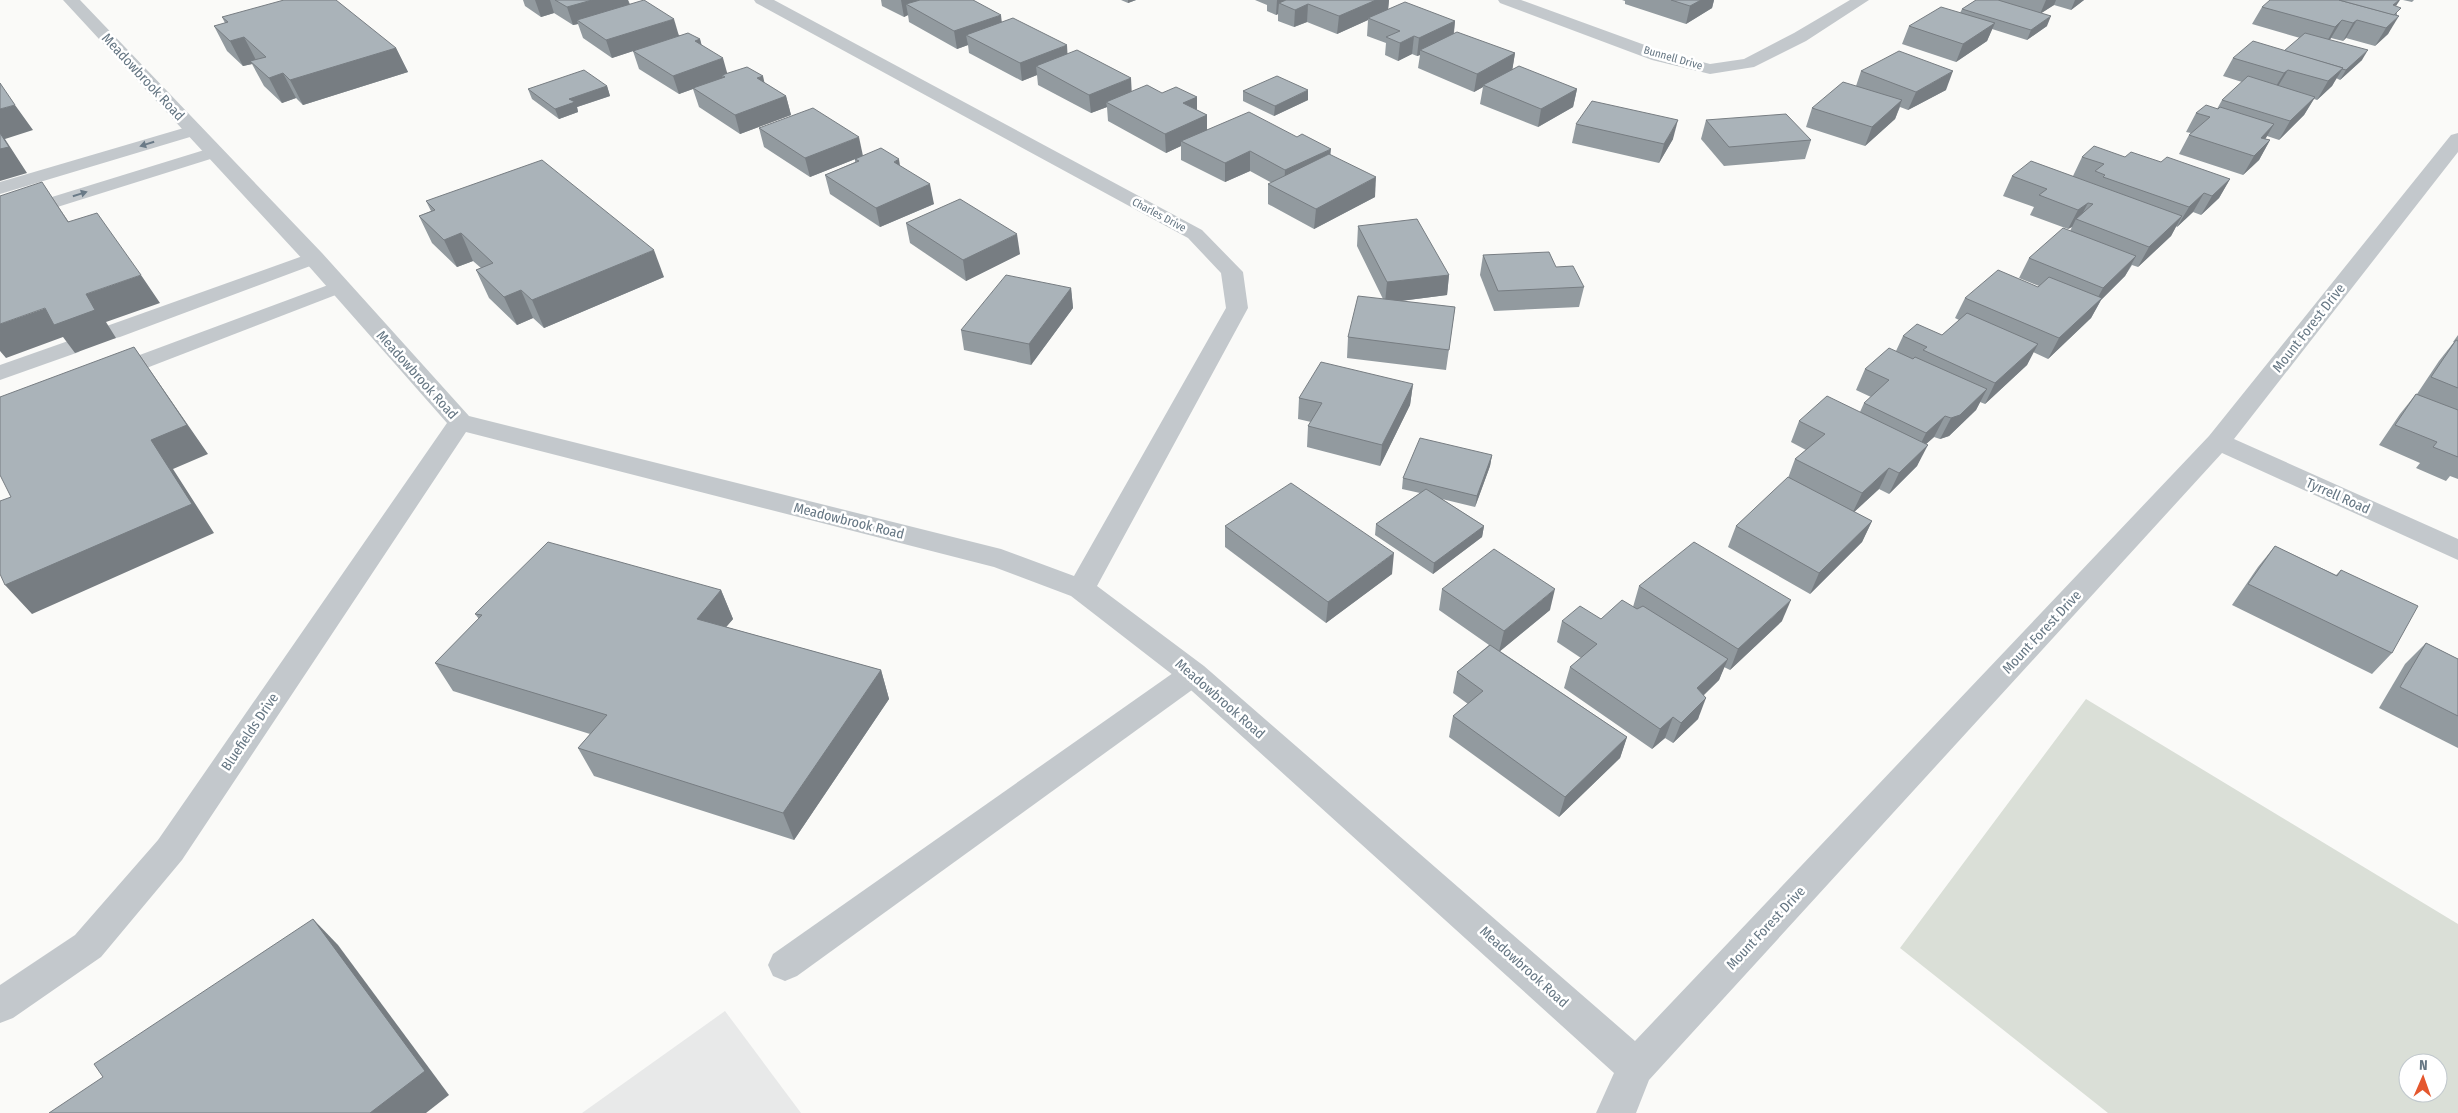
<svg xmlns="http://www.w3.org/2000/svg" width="2458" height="1113" viewBox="0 0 2458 1113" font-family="'Fira Sans Condensed',sans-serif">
  <rect width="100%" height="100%" fill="#fafaf8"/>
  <polygon fill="#e8e9e9" points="725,1011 801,1113 582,1113"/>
  <path fill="#dadfd7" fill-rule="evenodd" d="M 2086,699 L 2458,924 L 2458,1113 L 2108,1113 L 1900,948 ZM 2408,1063 L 2438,1063 L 2438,1093 L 2408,1093 Z"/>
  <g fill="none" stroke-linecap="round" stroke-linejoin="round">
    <g fill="#c3c8cc" fill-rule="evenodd">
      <polygon points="194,125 200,126 203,130 200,134 0,194 0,182"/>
      <polygon points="214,147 220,148 223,152 220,156 0,225 0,213"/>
      <polygon points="314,252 321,254 324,258 321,262 120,337 112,339 104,337 101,332 104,327"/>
      <polygon points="339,281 346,283 349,287 346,291 118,379 110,381 102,379 99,374 102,369"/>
      <polygon points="71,340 79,342 82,347 79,352 0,380 0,365"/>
      <polygon points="1193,663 1203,666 1207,674 1203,682 797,976 785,981 773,976 768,965 773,954 1183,666"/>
    </g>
    <g fill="#c3c8cc" fill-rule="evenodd">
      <polygon points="63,0 80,0 322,253 469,416 1001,549 1074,576 1226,308 1221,273 1188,238 756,3 754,0 774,0 1202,230 1243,272 1248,308 1097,586 1204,666 1635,1041 2209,436 2451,135 2458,133 2458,152 2234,439 2458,539 2458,560 2222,453 1649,1080 1636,1113 1596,1113 1614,1073 1182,682 1071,596 994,567 466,432 182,860 101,957 13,1018 0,1023 0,985 75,935 158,840 447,423 306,263"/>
      <polygon points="1498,0 1521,0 1664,52 1710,64 1744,59 1794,33 1850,0 1869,0 1806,41 1754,67 1710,74 1652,60 1500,3"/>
    </g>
  </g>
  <g fill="#929a9f">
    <polygon points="523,0 628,0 630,4 679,35 700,39 701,45 728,74 764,83 786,96 791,115 740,134 699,107 693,89 679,94 639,69 633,51 612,58 583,38 578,24 573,25 554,13 541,17 525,6"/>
    <polygon points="881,0 973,0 1002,22 1068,54 1131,92 1162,93 1197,97 1197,110 1207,115 1207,130 1330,155 1375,197 1314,229 1268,204 1268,184 1272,183 1250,171 1225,182 1181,160 1181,146 1166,153 1108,121 1107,107 1091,113 1038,85 1037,75 1022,81 969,53 968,45 957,49 909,22 908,15 904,17 882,6"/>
    <polygon points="1121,0 1136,0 1128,3"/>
    <polygon points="1255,0 1389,0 1388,9 1455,21 1454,33 1515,53 1512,70 1577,89 1573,107 1538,127 1480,104 1483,87 1474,92 1418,68 1420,55 1417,56 1412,54 1398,61 1385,55 1386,43 1367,36 1368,20 1337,34 1307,22 1294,27 1278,21 1278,14 1276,15 1267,11 1267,5"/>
    <polygon points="1622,0 1714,0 1712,8 1686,24 1625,4 1625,1"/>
    <polygon points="1976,0 2084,0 2071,10 2054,5 2041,13 2047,26 2027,40 1992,29 1987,41 1956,62 1902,44 1909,26 1960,13 1962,9"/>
    <polygon points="2403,0 2414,0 2412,2"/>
    <polygon points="2396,6 2397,15 2388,34 2375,46 2346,38 2343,41 2331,38 2330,40 2362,60 2340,80 2336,78 2332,86 2317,100 2314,99 2304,115 2279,140 2267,136 2265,139 2270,140 2259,160 2243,175 2179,154 2189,135 2191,133 2186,132 2196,113 2217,109 2222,100 2242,82 2223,76 2233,58 2284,51 2300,38 2252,24 2262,7"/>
    <polygon points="222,17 396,48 408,72 303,105 296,98 282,103 264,86 252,64 243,66 227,51 214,26 225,23"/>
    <polygon points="1861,71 1946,90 1908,110 1900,107 1895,119 1865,146 1806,127 1812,108 1856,86"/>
    <polygon points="607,86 610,96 577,107 578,112 559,119 532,99 528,89"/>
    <polygon points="1243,91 1308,100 1274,116 1243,101"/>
    <polygon points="1706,120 1811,140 1805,159 1724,166 1701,139"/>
    <polygon points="1576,124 1673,139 1659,163 1572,143"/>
    <polygon points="759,128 900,166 934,204 880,227 830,194 825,175 855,162 855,159 810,177 764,147"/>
    <polygon points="2082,157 2125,157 2161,162 2230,179 2219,198 2201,215 2193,212 2177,227 2176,226 2171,236 2138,267 2132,265 2125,276 2101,300 2091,318 2048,359 2033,352 2027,365 1985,404 1980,402 1976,410 1949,436 1940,439 1934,437 1926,444 1917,466 1889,494 1879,489 1854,512 1872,521 1862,542 1810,594 1728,547 1736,526 1788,478 1795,459 1806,450 1791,442 1799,421 1860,412 1864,403 1871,397 1856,390 1865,369 1896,351 1903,336 1942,335 1959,320 1955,318 1965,298 2038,287 2039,286 2019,278 2029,258 2070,231 2072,227 2068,229 2030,215 2034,207 2003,196 2012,176 2073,176"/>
    <polygon points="426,201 664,277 544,328 533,318 517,325 489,298 476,270 481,268 473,261 457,267 432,243 419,216 431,211"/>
    <polygon points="906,223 1020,254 966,281 910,243"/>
    <polygon points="1358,226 1449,275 1447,295 1400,301 1455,307 1446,370 1347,358 1348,337 1383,299 1357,246"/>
    <polygon points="1483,255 1556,267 1584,287 1579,307 1494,311 1480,275"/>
    <polygon points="1071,288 1073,308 1031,365 964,350 961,330"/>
    <polygon points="2458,335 2458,479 2450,476 2446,481 2416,468 2420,463 2379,445 2400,414 2416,394 2417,394 2439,361 2454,342 2453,342"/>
    <polygon points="1413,384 1410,405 1380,466 1307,447 1308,426 1311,422 1298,419 1299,398"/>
    <polygon points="1492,455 1490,466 1475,507 1442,499 1484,526 1482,537 1433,574 1375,535 1376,524 1420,493 1402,489 1403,478"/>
    <polygon points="1225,526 1392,574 1326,623 1225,547"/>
    <polygon points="2275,546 2336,575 2341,570 2392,653 2372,674 2232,605 2258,567"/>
    <polygon points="1639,586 1782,621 1730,670 1724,667 1719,680 1704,695 1698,719 1673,743 1665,738 1652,749 1564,688 1570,667 1581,658 1557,642 1562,621 1601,619 1633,607"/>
    <polygon points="1442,589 1550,610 1500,651 1627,737 1620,758 1559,817 1449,737 1453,716 1468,704 1453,693 1457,672 1489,645 1439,610"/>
    <polygon points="721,590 733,619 726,627 881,670 889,699 794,840 594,776 578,748 590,734 453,691 435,663 479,619 475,614"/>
    <polygon points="2426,643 2458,659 2458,748 2379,708 2405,664"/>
  </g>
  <g fill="#777d82">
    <polygon points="535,0 550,0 554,13 541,17"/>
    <polygon points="592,0 628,0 630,7 577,20 578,24 573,25 567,7"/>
    <polygon points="901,0 951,0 906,4 908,15 904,17"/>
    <polygon points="1128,0 1136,0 1128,3"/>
    <polygon points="1277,0 1287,0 1279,3 1278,14 1276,15"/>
    <polygon points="1376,0 1389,0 1388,11 1368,18 1368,20 1337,34 1339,16"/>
    <polygon points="1701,0 1714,0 1712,8 1686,24 1690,6"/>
    <polygon points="2046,0 2056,0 2054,5 2040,14"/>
    <polygon points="2075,0 2084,0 2071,10"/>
    <polygon points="2399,0 2400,0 2396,6 2393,5"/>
    <polygon points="1308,4 1307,22 1294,27 1295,10"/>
    <polygon points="1001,15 1003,33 966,35 968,45 957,49 954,31"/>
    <polygon points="2051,16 2047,26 2027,40 2031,30"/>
    <polygon points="2399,16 2388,34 2375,46 2386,28"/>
    <polygon points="674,19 679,36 612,58 606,40"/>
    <polygon points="2342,20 2331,38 2325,45 2335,27"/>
    <polygon points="2357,20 2346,38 2343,41 2353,23"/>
    <polygon points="1455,21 1453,38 1420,50 1420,55 1417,56 1419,38"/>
    <polygon points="1995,23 1987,41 1956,62 1963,44"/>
    <polygon points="1414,36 1412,54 1398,61 1400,43"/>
    <polygon points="244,37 257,62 250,61 252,64 243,66 230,41"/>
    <polygon points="700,39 705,57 695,41"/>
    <polygon points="1067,45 1068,63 1036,66 1037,75 1022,81 1020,63"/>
    <polygon points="396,48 408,72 303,105 290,80"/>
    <polygon points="2368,50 2362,60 2340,80 2346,70"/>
    <polygon points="1515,53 1512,72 1483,85 1483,87 1474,92 1477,74"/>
    <polygon points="723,58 728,76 722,75 723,78 679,94 673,76"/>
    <polygon points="2343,68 2332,86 2317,100 2328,81"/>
    <polygon points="2288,70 2277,88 2273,91 2284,73"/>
    <polygon points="1953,71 1946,90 1908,110 1916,92"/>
    <polygon points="283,73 296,98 282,103 269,78"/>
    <polygon points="763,76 767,94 757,78"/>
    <polygon points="1131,78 1132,97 1106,102 1107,107 1091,113 1089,95"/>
    <polygon points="607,86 610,96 577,107 578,112 559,119 555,109 569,99"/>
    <polygon points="1577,89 1573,107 1538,127 1541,109"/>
    <polygon points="1308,90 1308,100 1274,116 1275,106"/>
    <polygon points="786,96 791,115 740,134 735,115"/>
    <polygon points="1197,97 1197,116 1183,103"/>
    <polygon points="2315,97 2304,115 2279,140 2290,121"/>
    <polygon points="1902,100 1895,119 1865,146 1872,127"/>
    <polygon points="15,105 33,130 5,139 27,173 0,181 0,109"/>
    <polygon points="1207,115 1207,134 1181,141 1181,146 1166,153 1165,134"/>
    <polygon points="1678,120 1673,139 1659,163 1664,144"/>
    <polygon points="2274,124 2263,143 2250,157 2261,138"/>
    <polygon points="859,137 863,156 810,177 805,158"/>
    <polygon points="2270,140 2259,160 2243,175 2254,156"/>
    <polygon points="1331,149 1329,168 1284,190 1285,170"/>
    <polygon points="1250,151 1250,171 1225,182 1225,163"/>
    <polygon points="899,159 902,179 894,162"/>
    <polygon points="1376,177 1375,197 1314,229 1316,209"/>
    <polygon points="2230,179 2219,198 2201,215 2212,196"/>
    <polygon points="42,182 60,209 87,249 68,222"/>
    <polygon points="930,184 934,204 880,227 876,208"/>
    <polygon points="2204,193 2193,212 2177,227 2189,207"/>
    <polygon points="2088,203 2079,220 2076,219 2072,227 2068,229 2078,210"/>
    <polygon points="2182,216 2171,236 2138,267 2149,247"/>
    <polygon points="461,233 473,261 457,267 444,240"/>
    <polygon points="1017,234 1020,254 966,281 963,260"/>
    <polygon points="654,250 664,277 544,328 532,300"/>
    <polygon points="2136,256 2125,276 2101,300 2091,318 2048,359 2059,338 2093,306 2103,288"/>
    <polygon points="141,275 160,303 106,322 116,338 75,353 63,337 6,358 0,351 0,324"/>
    <polygon points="1449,275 1447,295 1385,303 1387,282"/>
    <polygon points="1071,288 1073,308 1031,365 1029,344"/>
    <polygon points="521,290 533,318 517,325 504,297"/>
    <polygon points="2038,344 2027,365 1985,404 1995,383"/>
    <polygon points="134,347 208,454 173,469 214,533 32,614 5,585 151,440"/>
    <polygon points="1413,384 1410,405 1380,466 1382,445"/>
    <polygon points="1987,389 1976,410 1949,436 1940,439 1951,418"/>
    <polygon points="1945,416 1934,437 1916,453 1926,433"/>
    <polygon points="1928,445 1917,466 1889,494 1899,473"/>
    <polygon points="1492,455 1490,466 1475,507 1477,496"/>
    <polygon points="1889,468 1879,489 1852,514 1862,493"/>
    <polygon points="1872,521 1862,542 1810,594 1819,573"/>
    <polygon points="1484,526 1482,537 1433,574 1434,563"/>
    <polygon points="1394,553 1392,574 1326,623 1328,602"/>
    <polygon points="1555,589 1550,610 1499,652 1504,631"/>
    <polygon points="721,590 733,619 709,647 697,619"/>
    <polygon points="1791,600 1782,621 1730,670 1738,649"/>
    <polygon points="1728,659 1719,680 1689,709 1697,688"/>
    <polygon points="881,670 889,699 794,840 783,813"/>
    <polygon points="1706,698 1698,719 1673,743 1681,723"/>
    <polygon points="1673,717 1665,738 1652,749 1660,729"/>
    <polygon points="1627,737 1620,758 1559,817 1565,797"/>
    <polygon points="313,919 338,945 449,1095 426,1113 370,1113"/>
  </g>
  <g fill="#aab3b9" stroke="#777d82">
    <polygon points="284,0 336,0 396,48 290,80 283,73 269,78 250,61 266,57 244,37 230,41 214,26 228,22 222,17"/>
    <polygon points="555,0 592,0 567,7"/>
    <polygon points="644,0 674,19 606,40 577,20"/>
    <polygon points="920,0 973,0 1001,15 954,31 906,4"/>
    <polygon points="1286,0 1376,0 1339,16 1308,4 1295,10 1279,3"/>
    <polygon points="1671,0 1701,0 1690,6"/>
    <polygon points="1976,0 1998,0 2051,16 2031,30 1962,9"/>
    <polygon points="2270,0 2339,0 2399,16 2386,28 2357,20 2353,23 2342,20 2335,27 2262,7"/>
    <polygon points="2339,0 2399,0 2393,5 2401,8 2394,15"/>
    <polygon points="1405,2 1455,21 1419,38 1414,36 1400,43 1386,37 1400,31 1368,18"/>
    <polygon points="1941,7 1995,23 1963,44 1909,26"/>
    <polygon points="1013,18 1067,45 1020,63 966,35"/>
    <polygon points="1457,32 1515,53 1477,74 1420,50"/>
    <polygon points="688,33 700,39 695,41 723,58 673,76 633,51"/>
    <polygon points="2305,33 2368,50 2346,70 2342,69 2343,68 2284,51"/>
    <polygon points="2253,41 2343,68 2328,81 2288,70 2284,73 2233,58"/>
    <polygon points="1077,50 1131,78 1089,95 1036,66"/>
    <polygon points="1899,51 1953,71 1916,92 1861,71"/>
    <polygon points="1519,66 1577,89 1541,109 1483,85"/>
    <polygon points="747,67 763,76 757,78 786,96 735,115 693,88 725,77 722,75"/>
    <polygon points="584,70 607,86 569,99 575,102 555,109 528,89"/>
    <polygon points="1277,76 1308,90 1275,106 1243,91"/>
    <polygon points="2248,76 2315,97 2290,121 2222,100"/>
    <polygon points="1843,82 1902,100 1872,127 1812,108"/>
    <polygon points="0,83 15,105 0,109"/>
    <polygon points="1147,85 1162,93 1176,87 1197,97 1183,103 1207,115 1165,134 1106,102"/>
    <polygon points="1592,101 1678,120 1664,144 1576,124"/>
    <polygon points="2206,105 2218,109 2220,107 2274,124 2261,138 2270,140 2254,156 2189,135 2210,117 2196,113"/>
    <polygon points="813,108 859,137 805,158 759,128"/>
    <polygon points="1249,112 1297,137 1302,134 1331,149 1285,170 1250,151 1225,163 1181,141"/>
    <polygon points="1786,114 1811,140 1729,147 1706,120"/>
    <polygon points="0,133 9,147 0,149"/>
    <polygon points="2094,146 2125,157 2131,152 2161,162 2167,157 2230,179 2212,196 2204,193 2189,207 2103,177 2105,175 2095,171 2104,164 2082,157"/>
    <polygon points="881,148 899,159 894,162 930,184 876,208 825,175 859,161 855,159"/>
    <polygon points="1329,154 1376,177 1316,209 1268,184"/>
    <polygon points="542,160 654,250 532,300 521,290 504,297 476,270 493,263 461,233 444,240 419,216 435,210 426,201"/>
    <polygon points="2031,161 2182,216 2149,247 2076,219 2093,204 2088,203 2078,210 2039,195 2047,189 2012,176"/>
    <polygon points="42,182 68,222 97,213 141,275 86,294 95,310 54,325 45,308 0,324 0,196"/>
    <polygon points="960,199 1017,234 963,260 906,223"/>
    <polygon points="1417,219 1449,275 1387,282 1358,226"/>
    <polygon points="2063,228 2136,256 2103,288 2029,258"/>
    <polygon points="1549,252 1556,267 1573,266 1584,287 1498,291 1483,255"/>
    <polygon points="1998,270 2038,287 2049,277 2102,298 2059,338 1965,298"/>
    <polygon points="1006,275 1071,288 1029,344 961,330"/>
    <polygon points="1358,296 1455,307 1449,350 1348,337"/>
    <polygon points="1967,313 2038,344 1995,383 1923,350 1927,347 1903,336 1917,324 1942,335"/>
    <polygon points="2456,340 2458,341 2458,388 2431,377"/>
    <polygon points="134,347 187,425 151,440 192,504 5,585 0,574 0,501 11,497 0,475 0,397"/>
    <polygon points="1889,348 1913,359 1915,357 1987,389 1960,415 1951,418 1945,416 1926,433 1864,403 1889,380 1865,369"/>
    <polygon points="1321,362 1413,384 1382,445 1308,426 1322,403 1299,398"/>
    <polygon points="2416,394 2458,410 2458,457 2433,447 2437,442 2395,425"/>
    <polygon points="1827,396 1928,445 1899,473 1889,468 1862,493 1795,459 1825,434 1799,421"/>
    <polygon points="1420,438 1492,455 1477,496 1403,478"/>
    <polygon points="1788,477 1872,521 1819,573 1736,526"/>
    <polygon points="1291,483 1394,553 1328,602 1225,526"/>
    <polygon points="1426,489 1484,526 1434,563 1376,524"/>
    <polygon points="548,542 721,590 697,619 881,670 783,813 578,748 607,715 435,663 482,615 475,614"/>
    <polygon points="1694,542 1791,600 1738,649 1639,586"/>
    <polygon points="2275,546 2337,576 2341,570 2418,606 2392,653 2248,584"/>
    <polygon points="1494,549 1555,589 1504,631 1442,589"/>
    <polygon points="1622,600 1637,609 1643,606 1728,659 1697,688 1706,698 1681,723 1673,717 1660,729 1570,667 1597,644 1562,621 1580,606 1601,619"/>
    <polygon points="2426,643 2458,659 2458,716 2400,687"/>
    <polygon points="1490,645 1627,737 1565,797 1453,716 1483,691 1457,672"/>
    <polygon points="313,919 425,1071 370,1113 49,1113 103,1077 94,1064"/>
  </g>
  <defs><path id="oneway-solid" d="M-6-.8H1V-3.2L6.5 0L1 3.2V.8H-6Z" transform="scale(1.25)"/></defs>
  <g fill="#6a7a87">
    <use href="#oneway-solid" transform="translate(147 144) rotate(163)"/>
    <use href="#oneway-solid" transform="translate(80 194) rotate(-17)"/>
  </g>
  <g text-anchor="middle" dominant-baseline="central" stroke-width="5" stroke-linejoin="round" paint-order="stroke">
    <g font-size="11" fill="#657683" stroke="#fff">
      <text transform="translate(1673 58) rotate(16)">Bunnell Drive</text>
      <text transform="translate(1159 215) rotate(28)">Charles Drive</text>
    </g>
    <g font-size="14" fill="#657683" stroke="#fff">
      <text transform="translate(143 77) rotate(47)">Meadowbrook Road</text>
      <text transform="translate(2309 328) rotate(-52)">Mount Forest Drive</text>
      <text transform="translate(417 375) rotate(48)">Meadowbrook Road</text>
      <text transform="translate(2338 496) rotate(24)">Tyrrell Road</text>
      <text transform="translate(849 521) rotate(14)">Meadowbrook Road</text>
      <text transform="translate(2042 632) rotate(-47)">Mount Forest Drive</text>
      <text transform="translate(1220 699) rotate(41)">Meadowbrook Road</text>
      <text transform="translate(250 732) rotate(-56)">Bluefields Drive</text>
      <text transform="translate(1766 928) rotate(-47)">Mount Forest Drive</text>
      <text transform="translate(1524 967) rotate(42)">Meadowbrook Road</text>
    </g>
  </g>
  <g transform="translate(2423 1078) rotate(2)"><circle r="24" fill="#ffffff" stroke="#c1c8cd"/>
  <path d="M0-4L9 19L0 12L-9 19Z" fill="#e4572e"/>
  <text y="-8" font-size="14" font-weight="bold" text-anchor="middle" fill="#657683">N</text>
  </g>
</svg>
